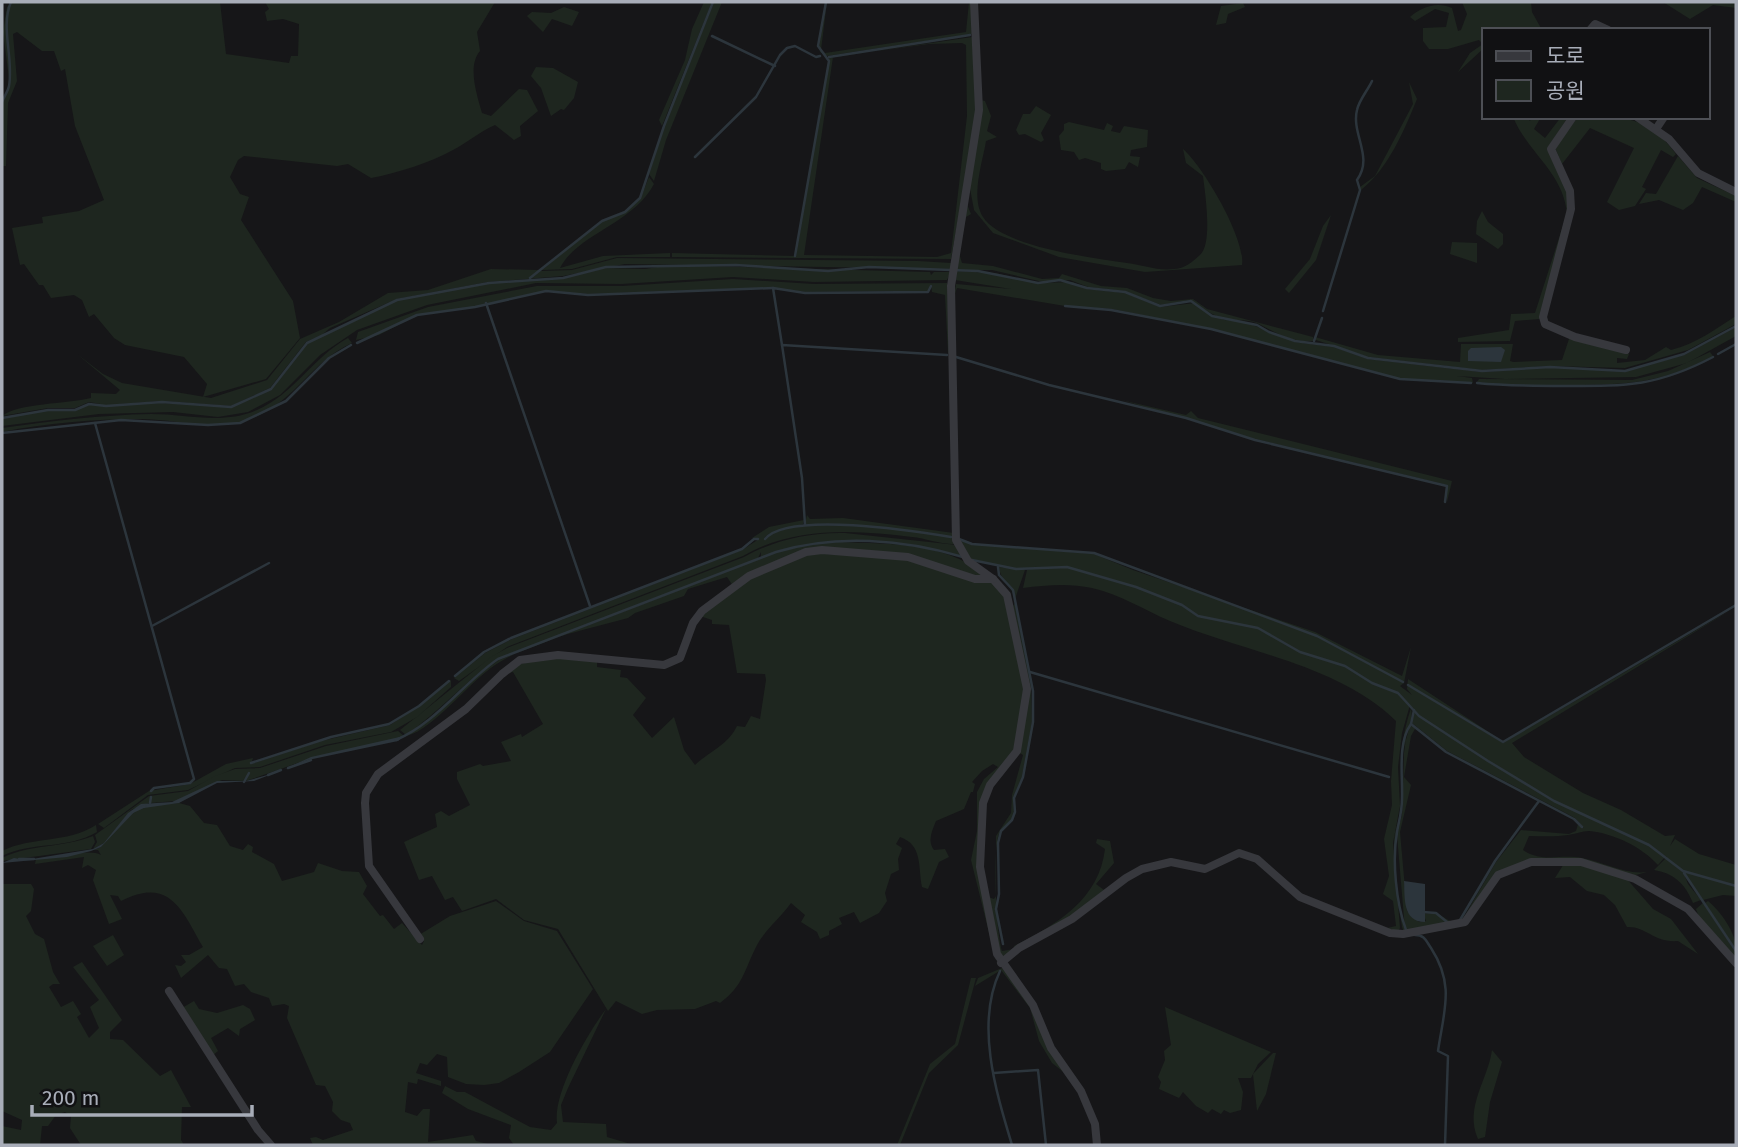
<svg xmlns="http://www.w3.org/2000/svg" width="1738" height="1147" viewBox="0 0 1738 1147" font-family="'Fira Sans','Noto Sans KR',sans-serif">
  <rect width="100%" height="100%" fill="#161618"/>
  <g fill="#1e261f" fill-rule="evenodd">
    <path d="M 12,2 L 220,2 L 226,54 L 289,63 L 291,56 L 298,56 L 299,24 L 283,19 L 267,21 L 265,12 L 269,9 L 265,2 L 495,2 L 477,32 L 480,51 C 467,66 477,95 482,113 L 491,116 L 519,89 L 527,90 L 538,111 L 520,126 L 521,136 L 514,140 L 495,125 C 479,132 468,142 453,150 C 429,163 398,173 371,178 L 348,164 L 337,166 L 244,156 L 238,160 L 230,177 L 240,194 L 249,197 L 241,220 L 293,301 L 300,338 L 266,379 L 203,397 L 207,384 L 184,357 L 125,345 L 114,338 L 94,314 L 89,317 L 82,300 L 74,295 L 51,298 L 43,285 L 39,285 L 24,264 L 20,265 L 12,228 L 43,223 L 42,217 L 79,211 L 104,200 L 75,126 L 65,69 L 61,71 L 54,51 L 42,51 L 17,32 L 13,34 L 17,81 L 8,103 L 6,166 L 2,166 L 2,104 L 10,86 L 3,32 L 7,7 Z"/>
    <polygon points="704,2 712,2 662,126 659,120 685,60 692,29"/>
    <polygon points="714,2 722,2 666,140 654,181 649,174 664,127"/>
    <polygon points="827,2 821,50 825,53 966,32 969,2 972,2 972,34 827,56 820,52 819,46"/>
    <path d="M 1462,2 L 1531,2 L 1532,12 L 1542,30 L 1484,30 L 1484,48 L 1458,72 L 1470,53 L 1483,44 L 1479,40 L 1448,49 L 1429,49 L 1423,41 L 1423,28 L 1446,27 L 1449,13 L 1435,9 L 1415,21 L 1410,17 C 1421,7 1437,1 1452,8 L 1458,31 L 1461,30 L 1467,14 Z"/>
    <polygon points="1663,2 1736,2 1736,8 1713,5 1690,19"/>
    <polygon points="1243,3 1245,7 1228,14 1226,23 1216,25 1221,6"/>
    <polygon points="564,7 579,12 572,26 552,19 543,32 527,16 532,12 551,13"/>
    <path d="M 972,37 L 977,112 L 951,259 L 672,257 L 672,253 L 796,256 L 829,58 ZM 962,43 L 966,45 L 967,116 L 951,253 L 937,257 L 804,255 L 833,57 L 929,44 Z"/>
    <polygon points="536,67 553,68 578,82 574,98 564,110 561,109 551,116 541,88 531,76"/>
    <path d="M 1409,82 L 1417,99 C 1404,131 1388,169 1361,190 L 1360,187 L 1375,176 L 1413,104 Z"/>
    <path d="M 981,100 L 985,101 L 991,116 L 987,131 L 997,137 L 986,141 C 983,161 970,197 983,217 C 1002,247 1094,258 1127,263 C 1143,265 1157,271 1174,269 C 1186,268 1192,262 1200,255 C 1213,243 1205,193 1203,176 L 1186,163 L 1183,149 C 1203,166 1246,239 1242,265 L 1145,272 L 1059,257 L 993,233 L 974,210 L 969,183 Z"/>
    <polygon points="1036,106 1051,115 1041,133 1044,140 1041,142 1025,134 1019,135 1016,130 1023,114 1030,114"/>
    <path d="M 1513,117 L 1526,117 L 1530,121 L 1532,117 L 1541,117 L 1534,129 L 1545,138 L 1561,117 L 1568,117 L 1547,149 L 1568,191 L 1569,209 L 1540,319 L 1515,321 L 1510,341 L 1458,342 L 1458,338 L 1509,330 L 1511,314 L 1535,313 L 1567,213 C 1563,172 1528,153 1513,117 Z"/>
    <path d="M 1578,117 C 1622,117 1647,114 1676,154 L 1673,157 L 1661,150 L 1642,187 L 1646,189 L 1635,206 L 1619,210 L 1607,202 L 1634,148 L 1590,128 L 1562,164 L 1555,148 Z"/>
    <polygon points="1069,122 1104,130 1107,123 1113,126 1111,131 1120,133 1124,126 1148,130 1147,147 1131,150 1130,156 1140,157 1138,167 1129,162 1125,169 1106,171 1101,169 1101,163 1085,158 1079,160 1074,152 1061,150 1059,136 1064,130 1064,124"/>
    <polygon points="1678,156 1697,178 1736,196 1736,202 1702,187 1693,203 1683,210 1659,200 1639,204 1646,193 1656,194"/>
    <path d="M 649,177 L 654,184 C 633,224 577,234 560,268 L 603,256 L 670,253 L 670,257 L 617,257 L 572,269 L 542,270 L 602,221 L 630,209 L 641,197 Z"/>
    <path d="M 966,202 L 971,214 L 966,217 L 959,253 L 962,263 L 993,266 L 1042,279 L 1059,278 L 1062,274 L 1101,286 L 1127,288 L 1153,298 L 1171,301 L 1193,299 L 1207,309 L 1313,337 L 1313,341 C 1291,343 1275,332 1257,323 C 1246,319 1235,321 1224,319 C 1215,317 1207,311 1199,307 L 1224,320 L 1243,321 L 1295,342 L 1334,347 L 1368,359 L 1482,372 L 1550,367 L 1625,371 L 1684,355 L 1736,327 L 1736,336 L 1687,363 L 1636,377 L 1505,379 L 1457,376 L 1472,378 L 1473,383 L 1400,379 L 1211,329 L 1112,309 L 1065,306 L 957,288 L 954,296 L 956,284 L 1011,289 L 955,280 L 955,271 L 995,273 L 1038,283 L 1073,282 L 1087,289 L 1125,293 L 1160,307 L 1195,303 L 1190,300 L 1161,305 L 1124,291 L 1088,287 L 1070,280 L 1043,282 L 992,270 L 956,270 Z"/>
    <polygon points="1482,211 1488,222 1503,234 1503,244 1498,249 1476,234 1477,221"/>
    <polygon points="1331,215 1316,260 1289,293 1285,289 1310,259 1323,226"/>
    <polygon points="1452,242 1477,243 1477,263 1450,254"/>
    <path d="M 617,258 L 918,261 L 951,263 L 951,269 L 625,264 L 563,276 L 488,282 L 397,299 L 330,328 L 322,335 L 306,342 L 270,388 L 231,406 L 162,401 L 106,405 L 89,402 L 75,408 L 48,408 L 2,416 C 18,403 67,404 91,398 L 91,393 L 116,394 L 120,390 L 77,354 L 103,374 L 122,383 L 211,398 L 267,380 L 300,339 L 339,322 L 388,293 L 428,290 L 491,269 L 539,270 L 534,275 L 540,271 L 572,270 Z"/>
    <polygon points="669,265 930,272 931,275 934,272 951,272 947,280 814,282 733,277 621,284 536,283 427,305 357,330 320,355 280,395 248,412 218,417 173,412 99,414 2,426 2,418 48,410 75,410 89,404 162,403 231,407 271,389 307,343 397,300 489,283 563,278 606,268 645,269"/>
    <polygon points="733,279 814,284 947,283 950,354 948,353 945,295 932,292 931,286 928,291 805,292 773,288 588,294 546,291 475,307 417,315 379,335 356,340 358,332 428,307 537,286 622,286"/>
    <path d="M 1736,316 L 1736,324 L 1688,350 L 1625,368 L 1550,366 L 1481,370 L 1368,357 L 1316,340 L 1315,337 L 1378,355 L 1460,362 L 1461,344 L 1513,344 L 1510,361 L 1513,362 L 1562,360 L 1570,336 L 1629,354 L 1627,359 L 1617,358 L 1617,363 L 1645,360 L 1666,347 L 1671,350 C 1696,344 1715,329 1736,316 Z"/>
    <path d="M 348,338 L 352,343 C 309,362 292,409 241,422 C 208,430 173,419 140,419 C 94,419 46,423 2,432 L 2,428 C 51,421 101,415 151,414 C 187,414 222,425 257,410 C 294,394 313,357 348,338 Z"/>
    <path d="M 1710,352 L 1713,356 C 1660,385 1621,385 1563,385 C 1533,385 1506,386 1477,382 L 1479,379 L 1632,380 L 1668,371 Z"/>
    <polygon points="1121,400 1186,415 1191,411 1198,418 1452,481 1447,502 1447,485 1255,439"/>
    <path d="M 807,515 L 810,519 L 843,518 L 954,533 L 955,544 C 941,545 926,538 912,537 C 856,530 794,526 743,556 L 507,647 L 459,681 L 454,678 L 485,653 L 512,639 L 742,550 L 759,539 L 752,538 L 769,527 L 804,520 L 803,524 L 769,534 L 765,537 L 764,540 C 778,525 809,526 828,524 L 805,524 Z"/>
    <path d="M 845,533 L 957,545 L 964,557 C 898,538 825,532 761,558 L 761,552 L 758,558 L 746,564 L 498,659 C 465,681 439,712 406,735 L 400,730 L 491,657 L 507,648 L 744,557 C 774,540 810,532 845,533 Z"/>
    <path d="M 959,539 L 972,544 L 1094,554 L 1133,570 L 1315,632 L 1402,676 L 1411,647 L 1404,683 L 1400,686 L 1412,695 L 1407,689 L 1408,679 L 1501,740 L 1431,700 L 1503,743 L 1736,607 L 1512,743 L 1524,757 L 1583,793 L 1621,810 L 1665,836 L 1675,835 L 1670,846 L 1675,839 L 1699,854 L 1736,865 L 1736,896 L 1723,895 L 1703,900 L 1683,871 L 1688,884 L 1701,900 L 1693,903 C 1685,883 1673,873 1654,870 L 1667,857 L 1657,851 L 1665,857 L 1658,865 C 1642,847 1613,833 1589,831 C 1582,831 1575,834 1568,835 C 1555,837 1542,836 1529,836 L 1523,850 C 1543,863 1559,854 1582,858 C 1604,862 1625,875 1647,872 L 1632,876 L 1572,859 L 1504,869 L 1459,922 L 1404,932 L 1402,927 C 1398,899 1393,870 1394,841 C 1395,828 1401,816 1401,804 C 1403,764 1398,747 1411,708 C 1414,719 1405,739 1403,753 C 1400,773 1403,793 1401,813 C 1400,820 1397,827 1396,834 C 1393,863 1395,903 1405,930 L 1397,835 L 1402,814 L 1404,753 L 1407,731 L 1411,725 L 1424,733 L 1415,729 L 1411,736 L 1404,777 L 1411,785 L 1400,832 L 1407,911 L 1419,922 L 1426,921 L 1423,913 C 1427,914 1432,913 1436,914 C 1448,917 1451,928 1464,917 L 1496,862 L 1521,830 L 1569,834 L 1576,831 L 1578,824 L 1584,828 L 1575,818 L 1447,751 L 1412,723 L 1415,710 L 1410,705 L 1402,733 L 1398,767 L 1400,806 L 1393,843 L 1400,928 L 1398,932 L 1387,928 L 1396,926 L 1393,901 L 1383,894 L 1389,876 L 1384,839 L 1392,805 L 1391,781 L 1396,721 C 1338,664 1243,652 1170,621 C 1144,610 1120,594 1092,588 C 1070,583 1045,585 1023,588 L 1027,570 L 1035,568 L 1017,569 L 1025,570 L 1015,599 C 1012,586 1000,580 999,567 L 1012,568 L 966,558 Z"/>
    <path d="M 825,541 C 887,546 937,537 989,577 L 975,578 L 916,558 L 822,548 L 733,586 L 727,577 L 688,589 L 684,596 L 635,613 L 628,618 C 584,630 534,640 495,665 C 468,683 435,728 407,736 C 440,713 465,682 499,660 L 777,552 Z"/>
    <path d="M 811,553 L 907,559 L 993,580 L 1003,589 L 1026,690 L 1015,753 L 983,794 L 978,865 L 997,965 L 971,860 L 977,831 L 977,792 L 984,779 L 998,767 L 993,764 L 982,771 L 972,782 L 975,784 L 973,792 L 971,792 L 964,809 L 936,821 C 932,831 927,841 934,850 L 945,849 L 949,857 L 939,862 L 928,889 L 922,887 C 918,867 923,845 900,837 L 896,844 L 902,848 L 898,859 L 899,870 L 891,874 L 885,893 L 887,901 L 879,913 L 860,923 L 854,912 L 839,918 L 842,924 L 829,931 L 829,935 L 820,939 L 817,932 L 801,922 L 805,915 L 791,903 C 780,918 764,931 756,947 C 744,971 743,986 720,1003 L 716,1001 L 695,1009 L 657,1010 L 642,1014 L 616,1001 L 608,1011 L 558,929 L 524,920 L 496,899 L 462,911 L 453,897 L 445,900 L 432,876 L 419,880 L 404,842 L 437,827 L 435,814 L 441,811 L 449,816 L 470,805 L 457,779 L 457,772 L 480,764 L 483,766 L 511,761 L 501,742 L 521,734 L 522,737 L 543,724 L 513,672 L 502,675 C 530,653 563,659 597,659 L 597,667 L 621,670 L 620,677 L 627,678 L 646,698 L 633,715 L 652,738 L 674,717 L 684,750 L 695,765 C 710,751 728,745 737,726 L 745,727 L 751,716 L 760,719 L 766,680 L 765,674 L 737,673 L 729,625 L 712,624 L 712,620 L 700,616 L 746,581 Z"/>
    <path d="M 1015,603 L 1031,682 L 1032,722 L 1022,777 L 1013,798 L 1014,815 C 1009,824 1000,828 998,837 C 993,858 996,931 1002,951 L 1014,949 L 1014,946 C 1056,925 1099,900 1105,849 L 1096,843 L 1097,839 L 1110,841 L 1114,863 L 1096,884 L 1104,890 L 1070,918 L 1001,960 L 986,896 L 994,899 L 996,896 L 996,836 L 1011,813 L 1012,795 L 1023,755 L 1018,752 L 1028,704 L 1013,606 Z"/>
    <polygon points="451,680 451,687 417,717 391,732 325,745 260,767 235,768 188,790 148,795 104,828 98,824 149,791 190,784 226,764 253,758 251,764 321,741 390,725 419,706"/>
    <path d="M 398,731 L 404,736 L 396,740 L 318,756 L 246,781 L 249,773 L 243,781 L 222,780 L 176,801 L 151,803 L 151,797 L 149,803 L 131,810 L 112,834 L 132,812 L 149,806 L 179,803 L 190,806 L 204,823 L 217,825 L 230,846 L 243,850 L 248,844 L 253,847 L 252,852 L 274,864 L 282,881 L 314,872 L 318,863 L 342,871 L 359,872 L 367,886 L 363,894 L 380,916 L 383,915 L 394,929 L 402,923 L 422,945 L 424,941 L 419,935 L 450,916 L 496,901 L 524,921 L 557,931 L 593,989 L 550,1052 L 519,1072 L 499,1083 L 484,1085 L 466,1084 L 448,1077 L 447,1057 L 437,1054 L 427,1065 L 420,1063 L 416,1073 L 441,1081 L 441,1086 L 418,1079 L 417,1084 L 408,1082 L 405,1112 L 417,1116 L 423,1109 L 430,1109 L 428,1142 L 473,1135 L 476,1141 L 492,1145 L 313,1145 L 310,1138 L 316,1137 L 323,1140 L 353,1130 L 350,1123 L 341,1120 L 332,1111 L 333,1102 L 325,1086 L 316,1085 L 287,1018 L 289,1006 L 284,1004 L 272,1006 L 269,998 L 251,992 L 244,984 L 235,986 L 227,969 L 219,968 L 208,955 L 181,978 L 175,965 L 181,966 L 186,962 L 181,955 L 189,955 L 203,947 C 183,913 171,875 121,901 L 118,896 L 110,895 L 122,919 L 109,924 L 93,880 L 96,870 L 88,865 L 82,868 L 84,857 L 35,864 L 36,859 C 54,858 89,848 101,855 L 98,850 L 93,850 L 101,847 L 104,843 L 93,849 L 97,842 L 95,835 L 149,796 L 188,791 L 215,776 L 235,769 L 260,768 L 326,746 Z"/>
    <path d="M 96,825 L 97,832 C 67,850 32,841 2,856 L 2,851 C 32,836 66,844 96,825 Z"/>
    <path d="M 93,836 L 95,842 L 91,849 L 2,861 L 2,858 C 30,844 63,848 93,836 Z"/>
    <path d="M 1565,862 L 1580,864 L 1626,878 L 1653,909 L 1671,919 L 1698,954 L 1678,941 C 1654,943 1646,926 1627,927 L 1615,905 L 1604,895 L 1587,891 L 1570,877 L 1555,878 Z"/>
    <polygon points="2,884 31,884 34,889 31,911 26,916 35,934 44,939 53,972 60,984 53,984 49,987 61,1007 73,1001 81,1014 77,1017 89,1038 99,1028 90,1007 99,1000 73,967 82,962 122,1020 110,1032 110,1039 123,1040 160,1076 171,1070 191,1107 182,1107 181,1140 184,1145 81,1145 70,1128 71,1116 65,1112 56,1115 48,1126 42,1126 40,1145 2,1145 2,1126 21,1130 22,1120 2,1111"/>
    <path d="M 1708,901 C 1722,913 1736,933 1736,950 L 1705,903 Z"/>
    <polygon points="1703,903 1736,953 1736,961 1699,917 1696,909"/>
    <polygon points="113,935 124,955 107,966 93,946"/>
    <polygon points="1002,968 1022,991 1050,1049 1079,1089 1092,1126 1079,1092 1066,1074 1052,1063 1039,1041 1030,1008 1001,970 975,986 978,978"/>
    <polygon points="971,978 976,978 958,1045 929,1073 900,1145 897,1145 930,1064 955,1044"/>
    <polygon points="194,1001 199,1009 217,1013 243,1005 250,1009 255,1020 240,1029 239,1036 228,1028 211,1038 218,1051 212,1056 182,1008"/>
    <polygon points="1165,1007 1271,1052 1258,1064 1251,1078 1238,1078 1243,1092 1241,1110 1230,1113 1224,1110 1221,1114 1212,1109 1208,1113 1196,1106 1183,1092 1179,1098 1159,1089 1161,1082 1158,1077 1165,1060 1164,1051 1171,1045"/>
    <path d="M 606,1009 L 568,1088 L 561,1105 L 563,1122 L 606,1124 L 607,1137 L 634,1145 L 514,1145 L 509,1138 L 511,1125 L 468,1109 L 442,1093 L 445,1086 L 457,1092 L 465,1092 L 530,1127 L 551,1130 L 557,1123 C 553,1093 587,1034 606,1009 Z"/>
    <path d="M 1492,1050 L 1502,1062 L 1490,1102 L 1485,1137 L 1478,1139 C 1464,1107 1488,1080 1492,1050 Z"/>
    <polygon points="1273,1053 1276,1053 1266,1094 1257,1111 1253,1074"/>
  </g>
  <g fill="#2c353c">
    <polygon points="1501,347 1505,350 1501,362 1468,361 1468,351 1471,348"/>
    <polygon points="404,736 398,741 308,760 254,781 217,783 179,803 137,809 101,847 91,851 67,857 2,863 14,858 26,860 93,849 104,843 128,813 141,804 172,802 217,781 246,781 278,772 311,757"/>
    <path d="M 1404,881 L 1425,884 L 1425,922 C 1402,922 1405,897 1404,881 Z"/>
  </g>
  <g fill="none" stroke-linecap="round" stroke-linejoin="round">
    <g stroke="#2c353c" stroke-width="2.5">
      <polyline points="712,36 775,66"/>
      <polyline points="829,57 970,35"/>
      <path d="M 2,102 C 4,97 8,91 9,86 C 14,59 0,27 11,2"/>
      <polyline points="695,157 756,97 780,55 787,48 795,46 816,57 820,56"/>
      <polyline points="795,256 829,61 818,46 826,2"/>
      <polyline points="530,278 602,221 625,212 640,198 664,126 713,2"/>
      <polyline points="486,303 590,606"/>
      <polyline points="1065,306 1111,310 1211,329 1400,379 1471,383"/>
      <path d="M 1323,311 L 1360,190 L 1357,180 C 1374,157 1351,134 1357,110 C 1359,100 1368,90 1372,81"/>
      <polyline points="1314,341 1322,318"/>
      <polyline points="357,343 417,315 475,307 546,291 588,295 773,288"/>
      <polyline points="782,345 773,288 805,293 928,292 931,286"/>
      <polyline points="1718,354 1736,344"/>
      <polyline points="956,357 1049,385 1186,418 1255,440 1447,486 1445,502"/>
      <path d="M 1477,383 C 1507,386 1534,386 1563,386 C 1625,386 1656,387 1713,357"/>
      <polyline points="2,418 48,410 75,410 89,404 106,406 162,402 231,407 271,389 307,343 397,300 489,283 563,278 606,267 736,265 828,271 869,267 978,271 1038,283 1060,280 1087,288 1125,292 1160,306 1191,301 1212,316 1257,325 1269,332 1295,341 1334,346 1368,358 1482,371 1550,367 1625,371 1684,354 1736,326"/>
      <polyline points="95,423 194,779 190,783 154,788 151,791"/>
      <polyline points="2,433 121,420 208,425 240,423 286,401 329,358 351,345"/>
      <polyline points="805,525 802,478 782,345 947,355"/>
      <path d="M 765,539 C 788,511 915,531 951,537"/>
      <polyline points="959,539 972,544 1094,553 1317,636 1403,682"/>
      <polyline points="972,560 1016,569 1067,567 1136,587 1182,605 1198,616 1258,628 1300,652 1345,666 1372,683 1398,693 1419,716 1488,761 1554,801 1649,845 1683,871 1736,886"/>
      <polyline points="998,567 999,575 1013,590 1033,691 1033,722 1023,777 1014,798 1015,812 1012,820 1001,831 998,843 999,894 996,909 1003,944"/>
      <polyline points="152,626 269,563"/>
      <polyline points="1030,672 1389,777"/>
      <polyline points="455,676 484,652 511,638 742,549 754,539 758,539"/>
      <polyline points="1408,685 1503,742 1736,605"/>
      <polyline points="1414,710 1411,724 1446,752 1574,819 1582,827"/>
      <path d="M 396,740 C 436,723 463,683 498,659 L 776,552 C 836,534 903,539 963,557"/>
      <polyline points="251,763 331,737 389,724 419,706 449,681"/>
      <polyline points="288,768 311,760"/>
      <polyline points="268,775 281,770"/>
      <polyline points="244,782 249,773"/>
      <polyline points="150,803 151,797"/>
      <polyline points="132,812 145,806"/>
      <polyline points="19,859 34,859"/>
      <polyline points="1684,873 1736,951"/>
      <polyline points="1423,912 1436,913 1447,922"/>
      <polyline points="1460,920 1495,861 1539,801"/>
      <path d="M 1406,930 C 1396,903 1392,860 1397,832 C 1399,821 1402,811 1402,799 C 1403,777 1397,743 1411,724"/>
      <path d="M 1415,935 C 1425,935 1426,941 1431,948 C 1455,985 1444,1010 1438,1051 L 1448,1056 L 1445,1145"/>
      <path d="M 1000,971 C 975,1024 996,1092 1012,1145"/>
      <polyline points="994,1073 1038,1070 1046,1145"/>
    </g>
    <g stroke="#37383d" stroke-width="8">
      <polyline points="974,2 979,110 951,286 956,540 968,561 993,579 1007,595 1027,689 1017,751 990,785 983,803 980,867 997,954 1033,1005 1051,1048 1081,1091 1095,1124 1097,1145"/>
      <polyline points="1590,30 1595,24 1608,30"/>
      <polyline points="1573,117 1551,149 1570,191 1571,209 1543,317 1545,324 1575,337 1626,350"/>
      <polyline points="1637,117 1669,139 1698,173 1736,192"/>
      <polyline points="1656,129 1664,117"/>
      <polyline points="420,939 369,866 365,803 366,793 378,774 466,709 502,674 520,660 558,655 664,665 680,658 693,623 702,611 749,576 806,552 822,550 908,557 975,579 993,579"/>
      <polyline points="1001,963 1019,948 1072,919 1126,878 1142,869 1171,862 1205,869 1239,853 1257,859 1300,897 1390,933 1403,934 1465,922 1498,875 1531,862 1581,862 1635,879 1688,909 1736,963"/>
      <polyline points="169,991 258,1130 271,1145"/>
    </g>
  </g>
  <rect width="1738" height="1147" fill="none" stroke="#a8adb8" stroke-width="7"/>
  <rect x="1482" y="28" width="228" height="91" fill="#111113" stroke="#4d4f55" stroke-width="2"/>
  <rect x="1496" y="51" width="35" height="10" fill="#37383d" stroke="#4d4f55" stroke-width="2"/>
  <text x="1546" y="63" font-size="21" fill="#a8adb8">도로</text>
  <rect x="1496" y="80" width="35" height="21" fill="#1e261f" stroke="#4d4f55" stroke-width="2"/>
  <text x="1546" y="98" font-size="21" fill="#a8adb8">공원</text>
  <path d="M32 1105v10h220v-10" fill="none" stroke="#a8adb8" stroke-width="3.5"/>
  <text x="42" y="1105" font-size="21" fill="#a8adb8" stroke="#111113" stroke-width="5" paint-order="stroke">200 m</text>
</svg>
